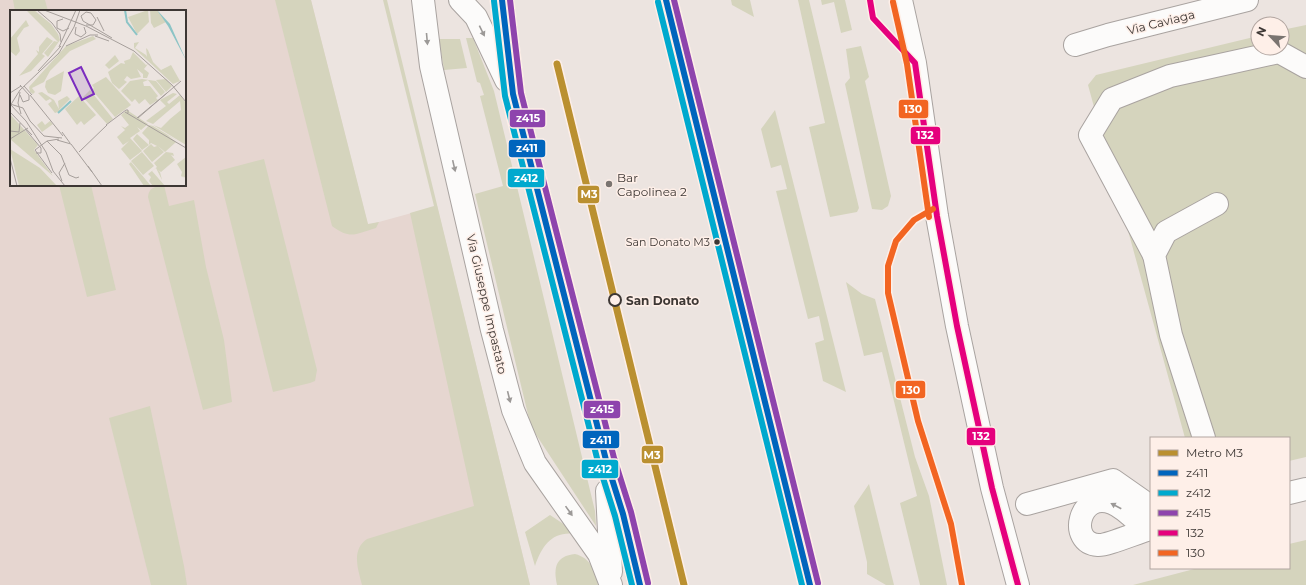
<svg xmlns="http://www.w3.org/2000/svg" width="1306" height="585" viewBox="0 0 1306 585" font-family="Montserrat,sans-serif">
  <rect width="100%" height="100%" fill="#ece4e0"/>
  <path fill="#e6d6d0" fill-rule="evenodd" d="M 0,0 L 311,0 L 368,225 L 437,206 L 530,585 L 0,585 ZM 11,11 L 185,11 L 185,185 L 11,185 Z"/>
  <g fill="#d5d4bd">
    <polygon points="13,0 45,0 48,11 15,11"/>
    <path d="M 275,0 L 311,0 L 368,224 L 379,222 L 376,228 C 355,234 351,240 332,226 Z"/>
    <path d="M 383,0 L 387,0 L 530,585 L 362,585 C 358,569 351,550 367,539 L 474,506 L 410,213 L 434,206 Z"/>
    <polygon points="731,0 750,0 754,17 732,5"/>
    <polygon points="798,0 809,0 859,208 857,212 830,217 809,127 825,123"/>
    <polygon points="821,0 845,0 852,30 841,33 834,2 822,5"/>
    <polygon points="1306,25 1306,457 1289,461 1289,438 1185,438 1088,85 1096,75 1258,36 1258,48 1282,48 1282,30"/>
    <polygon points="466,38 473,38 494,91 595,511 596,526 531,427 475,194 503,186 480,96 484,95 480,83 477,82"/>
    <polygon points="439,39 460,39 467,68 444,70"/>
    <polygon points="861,46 869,77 865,81 891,196 888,206 882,210 872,209 845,84 850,78 846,49"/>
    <polygon points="775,110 846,392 823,381 815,343 824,340 819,316 808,319 776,191 787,189 781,165 771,168 761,129"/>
    <polygon points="264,159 317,370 315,381 310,383 273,392 218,171"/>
    <polygon points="59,185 91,185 116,290 87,297"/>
    <path d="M 164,185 L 169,206 L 194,200 L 206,267 L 224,340 L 232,402 L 203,410 L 148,197 C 149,187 155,187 164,185 Z"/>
    <polygon points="846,282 862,294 875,299 915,457 929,496 947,585 920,585 900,503 917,496 882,352 864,356"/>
    <polygon points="150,406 184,566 187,585 151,585 109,418"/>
    <polygon points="869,484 894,585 886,585 867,574 867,562 854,506"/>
    <path d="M 550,515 L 574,531 L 575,534 C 552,531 542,546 535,566 L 525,532 Z"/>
    <polygon points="1306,540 1306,585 1133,585 1198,568 1289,568 1289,544"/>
    <path d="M 575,554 C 591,558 595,571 598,585 L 557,585 C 553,567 556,556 575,554 Z"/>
  </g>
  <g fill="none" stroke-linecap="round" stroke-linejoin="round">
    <g stroke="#a9a3a0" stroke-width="24">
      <g id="street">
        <polyline points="423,0 431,66 492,330 513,410 535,463 599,554 611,585"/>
        <polyline points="460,0 476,17 506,80"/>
        <polyline points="502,0 513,94 606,460 623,514 640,585"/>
        <polyline points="901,0 915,63 937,216 957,326 992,488 1018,585"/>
        <polyline points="1075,45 1108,35 1247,0"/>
        <polyline points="1154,255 1090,135 1112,99 1170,76 1279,52 1306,67"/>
        <polyline points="1204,438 1171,335 1154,255 1166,232 1217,204"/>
        <polyline points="607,491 611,572"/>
        <polyline points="1289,493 1306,489"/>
        <polyline points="1027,504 1113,480 1143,501 1151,523"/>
        <path d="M 1146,530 C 1136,521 1125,508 1112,503 C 1079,490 1067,543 1098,545 C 1106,546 1141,531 1151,529"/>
      </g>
    </g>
    <use href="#street" stroke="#fcfbfa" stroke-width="22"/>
    <g stroke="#feefe8" stroke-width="9">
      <g id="bus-1">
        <polyline points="502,0 513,94 606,460 623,514 640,585"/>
        <polyline points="666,0 810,585"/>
      </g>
    </g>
    <g stroke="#feefe8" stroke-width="9">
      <g id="bus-2">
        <polyline points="494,1 505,96 598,462 615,516 632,585"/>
        <polyline points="658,2 802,585"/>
      </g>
    </g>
    <g stroke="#feefe8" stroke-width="9">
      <g id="bus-3">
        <polyline points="510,0 521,93 614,458 631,512 648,583"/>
        <polyline points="674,0 818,583"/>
      </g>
    </g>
    <g stroke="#feefe8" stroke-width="9">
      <polyline id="bus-4" points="870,0 873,18 915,63 937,216 957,326 992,488 1018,585"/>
    </g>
    <g stroke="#feefe8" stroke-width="9">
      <g id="bus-5">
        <polyline points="893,2 907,64 929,217"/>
        <polyline points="933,209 914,220 896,241 888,266 888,293 918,421 951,524 962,585"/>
      </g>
    </g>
    <use href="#bus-1" stroke="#0065bd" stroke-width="6"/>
    <use href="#bus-2" stroke="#00a9ce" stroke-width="6"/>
    <use href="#bus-3" stroke="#8e44ad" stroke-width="6"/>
    <use href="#bus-4" stroke="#e5007d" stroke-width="6"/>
    <use href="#bus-5" stroke="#f26522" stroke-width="6"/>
    <g stroke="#feefe8" stroke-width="10">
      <polyline id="metro-1" points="557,64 684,585"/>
    </g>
    <use href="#metro-1" stroke="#ba9030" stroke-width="7"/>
  </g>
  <defs><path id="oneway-solid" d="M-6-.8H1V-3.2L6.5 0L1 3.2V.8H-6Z"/></defs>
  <g fill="#9c9997">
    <use href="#oneway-solid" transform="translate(482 31) rotate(64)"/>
    <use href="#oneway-solid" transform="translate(427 39) rotate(85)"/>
    <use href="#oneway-solid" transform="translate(454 166) rotate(77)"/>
    <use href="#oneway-solid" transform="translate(509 397) rotate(76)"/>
    <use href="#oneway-solid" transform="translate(1116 506) rotate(-152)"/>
    <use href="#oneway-solid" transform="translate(569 511) rotate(55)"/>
  </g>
  <circle fill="#7a7470" stroke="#feefe8" stroke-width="1.5" cx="609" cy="184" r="4"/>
  <circle fill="#3d3734" stroke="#feefe8" stroke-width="1.5" cx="717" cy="242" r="3.5"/>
  <circle fill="#feefe8" stroke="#3d3734" stroke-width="2" cx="615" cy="300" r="6"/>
  <g text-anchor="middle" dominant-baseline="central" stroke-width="3" stroke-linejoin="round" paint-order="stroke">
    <g font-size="11" fill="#3d3734" stroke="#feefe8" text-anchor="end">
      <text x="710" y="242">San Donato M3</text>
    </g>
    <g font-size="12" fill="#3d3734" stroke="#feefe8">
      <text transform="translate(1161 22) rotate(-14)">Via Caviaga</text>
      <text transform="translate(487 304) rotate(77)">Via Giuseppe Impastato</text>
    </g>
    <g font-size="12" fill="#3d3734" stroke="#feefe8" text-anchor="start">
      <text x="617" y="177">Bar<tspan x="617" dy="14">Capolinea 2</tspan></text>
    </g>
    <g font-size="12" font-weight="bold" fill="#3d3734" stroke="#feefe8" text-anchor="start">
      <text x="626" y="300">San Donato</text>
    </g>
  </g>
  <g transform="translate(10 10)">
    <rect width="176" height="176" fill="#ece4e0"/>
    <path d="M 16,0 L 24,0 L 41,14 L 48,24 L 50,30 L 38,47 L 34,43 L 44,31 L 48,32 ZM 138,0 L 139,12 L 127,24 L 118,7 ZM 140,0 L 147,0 L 156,12 L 144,18 L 141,13 ZM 16,10 L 19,16 L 14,18 L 7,28 L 10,41 L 6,46 L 0,41 L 0,29 ZM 83,26 L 86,29 L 60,41 L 40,61 L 34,72 L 22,78 L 25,82 L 23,84 L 20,82 L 19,77 L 56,36 ZM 37,27 L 43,31 L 32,44 L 35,46 L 21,61 L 9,66 L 28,44 L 26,40 L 29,42 L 29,37 ZM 129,32 L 125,38 L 136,45 L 137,47 L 136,38 L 138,40 L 143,52 L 151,60 L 161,55 L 170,71 L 163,74 L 124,38 L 124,33 ZM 123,42 L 136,55 L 138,54 L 134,59 L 139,63 L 137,68 L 133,68 L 133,64 L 127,59 L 131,67 L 121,69 L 117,66 L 114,70 L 117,72 L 109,79 L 102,73 L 98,62 L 111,53 L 115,54 L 114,51 L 120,49 ZM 105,45 L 109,51 L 99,59 L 95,55 L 91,59 ZM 54,61 L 51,81 L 45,85 L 38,83 L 35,77 L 36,71 ZM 96,67 L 121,95 L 105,107 L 82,80 L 84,78 L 82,75 ZM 132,69 L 146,71 L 155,82 L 151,86 L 138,70 L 133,72 L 134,76 L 140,76 L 148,86 L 146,88 L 148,90 L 140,95 L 135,89 L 129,94 L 125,89 L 122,92 L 111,81 L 120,71 ZM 156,69 L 162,76 L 156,82 L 146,70 ZM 80,80 L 103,109 L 97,114 L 73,87 ZM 32,82 L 44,90 L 50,101 L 45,103 L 38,94 L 42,91 L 40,89 L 36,91 L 28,83 ZM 163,83 L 167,84 L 157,92 L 159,94 L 170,85 L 176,93 L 176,135 L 143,115 L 151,118 L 160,109 L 171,100 L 170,91 L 143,114 L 136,111 L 156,96 L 150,90 ZM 57,86 L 60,89 L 49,100 L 48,91 ZM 69,86 L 86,105 L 74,115 L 71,111 L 67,115 L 55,99 ZM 117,100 L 138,114 L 131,120 L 127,117 L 130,121 L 120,128 L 132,141 L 120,150 L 111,139 L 119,131 L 113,135 L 107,127 L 115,120 L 111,116 L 115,118 L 119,115 L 111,105 ZM 0,104 L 28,135 L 24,140 L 43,166 L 0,129 ZM 32,111 L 35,115 L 40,111 L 43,114 L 32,122 L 27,115 ZM 139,115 L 143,116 L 168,131 L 157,125 L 166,132 L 155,142 L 148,136 L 154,142 L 142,152 L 133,141 L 141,134 L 144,137 L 147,136 L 141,133 L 139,135 L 139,130 L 132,123 ZM 127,124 L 139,135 L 132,140 L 123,129 ZM 0,139 L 30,158 L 47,176 L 9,176 ZM 132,142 L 144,156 L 133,165 L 121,151 ZM 156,142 L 163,143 L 164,146 L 161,145 L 165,150 L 151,162 L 148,160 L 150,162 L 152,170 L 146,158 L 142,161 L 155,176 L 143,176 L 139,171 L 141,167 L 138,164 L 147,157 L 144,153 ZM 176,147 L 176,168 L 172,166 L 174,168 L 171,166 L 172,162 L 167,154 ZM 121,152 L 141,176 L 134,176 L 119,154 Z" fill="#d5d4bd"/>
    <path d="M 147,0 L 160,14 L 176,50 L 158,16 Z" fill="#8cc4c6"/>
    <path fill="none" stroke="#8cc4c6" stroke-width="2" d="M 115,0 L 117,12 L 127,25M 48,103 L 61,91"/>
    <path fill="none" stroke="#a69f9b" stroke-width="1" d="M 27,0 L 42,13 L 50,24 L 51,32M 34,0 L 76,16 L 124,41 L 162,75M 76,2 L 81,3 L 86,10 L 83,15 L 76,15M 76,2 L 71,6 L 73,11 L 102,28M 87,7 L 94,21M 53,9 L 47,11 L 47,18 L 53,21 L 59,18M 66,17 L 65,24 L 71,27 L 76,23 L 74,17M 85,26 L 99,31M 56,36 L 80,25 L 88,25M 49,37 L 66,0M 28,61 L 51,36M 162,75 L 176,92M 14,76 L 22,85M 10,82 L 8,93 L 11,104M 0,83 L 11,76M 157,83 L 171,71M 10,85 L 13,92 L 19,90 L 19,85 L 10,75M 20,85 L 53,126M 0,94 L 16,111 L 36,142 L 43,161 L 55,176M 0,94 L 13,98 L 20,111 L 34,126 L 52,128M 0,96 L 10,80 L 49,43 L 64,17 L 70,0M 0,102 L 22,125M 115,102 L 176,138M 127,108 L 157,83 L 128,108M 96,115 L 116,100 L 118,100 L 118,103M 15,119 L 31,138 L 31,143 L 26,143M 0,121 L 9,122 L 10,113M 52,122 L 60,133M 0,129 L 18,118M 49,129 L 37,131 L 51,145 L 59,165 L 66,168 L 69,167M 47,130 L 61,134 L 82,162M 37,131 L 25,140 L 42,163M 69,142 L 97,115M 0,148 L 7,176M 78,156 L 92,176M 52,171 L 49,163 L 55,153"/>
    <path fill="#7b2cbf" fill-opacity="0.15" stroke="#7b2cbf" stroke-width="2" d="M 71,57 L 84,84 L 72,90 L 59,63 Z"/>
    <rect width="176" height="176" fill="none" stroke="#3d3734" stroke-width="2"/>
  </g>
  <g stroke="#feefe8" stroke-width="1.5">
    <rect x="898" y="99" width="31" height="20" rx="4" fill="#f26522"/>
    <rect x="509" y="109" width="37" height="19" rx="4" fill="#8e44ad"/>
    <rect x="910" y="126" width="31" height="19" rx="4" fill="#e5007d"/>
    <rect x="508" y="139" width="38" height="19" rx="4" fill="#0065bd"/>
    <rect x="507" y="168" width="38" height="20" rx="4" fill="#00a9ce"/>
    <rect x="577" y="185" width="23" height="19" rx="4" fill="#ba9030"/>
    <rect x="895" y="380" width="31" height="19" rx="4" fill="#f26522"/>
    <rect x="583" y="400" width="38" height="19" rx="4" fill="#8e44ad"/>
    <rect x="966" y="427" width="30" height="19" rx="4" fill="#e5007d"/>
    <rect x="582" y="430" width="38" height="19" rx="4" fill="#0065bd"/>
    <rect x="641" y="445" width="23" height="19" rx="4" fill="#ba9030"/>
    <rect x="581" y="459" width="38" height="20" rx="4" fill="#00a9ce"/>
  </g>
  <g font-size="11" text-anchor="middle" font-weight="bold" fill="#fff">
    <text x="913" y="113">130</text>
    <text x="528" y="122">z415</text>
    <text x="925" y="139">132</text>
    <text x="527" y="152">z411</text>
    <text x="526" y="182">z412</text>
    <text x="589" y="198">M3</text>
    <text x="911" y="394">130</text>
    <text x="602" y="413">z415</text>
    <text x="981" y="440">132</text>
    <text x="601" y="444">z411</text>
    <text x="652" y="459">M3</text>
    <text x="600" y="473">z412</text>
  </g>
  <rect x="1150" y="437" width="140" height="132" fill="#feefe8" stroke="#b1a5a0"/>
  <rect x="1158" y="450" width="20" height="6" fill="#ba9030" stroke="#b1a5a0"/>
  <text x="1186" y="457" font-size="12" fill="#3d3734">Metro M3</text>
  <rect x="1158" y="470" width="20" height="6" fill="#0065bd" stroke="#b1a5a0"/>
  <text x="1186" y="477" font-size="12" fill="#3d3734">z411</text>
  <rect x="1158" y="490" width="20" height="6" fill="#00a9ce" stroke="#b1a5a0"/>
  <text x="1186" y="497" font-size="12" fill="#3d3734">z412</text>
  <rect x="1158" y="510" width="20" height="6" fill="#8e44ad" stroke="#b1a5a0"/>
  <text x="1186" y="517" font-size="12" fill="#3d3734">z415</text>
  <rect x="1158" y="530" width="20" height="6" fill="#e5007d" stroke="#b1a5a0"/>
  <text x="1186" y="537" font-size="12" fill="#3d3734">132</text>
  <rect x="1158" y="550" width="20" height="6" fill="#f26522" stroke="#b1a5a0"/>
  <text x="1186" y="557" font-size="12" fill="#3d3734">130</text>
  <g transform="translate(1270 36) rotate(296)"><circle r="19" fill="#feefe8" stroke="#b1a5a0"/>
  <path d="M0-3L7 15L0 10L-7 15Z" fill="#7a7470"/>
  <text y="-6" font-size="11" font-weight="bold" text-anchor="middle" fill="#3d3734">N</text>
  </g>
</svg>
